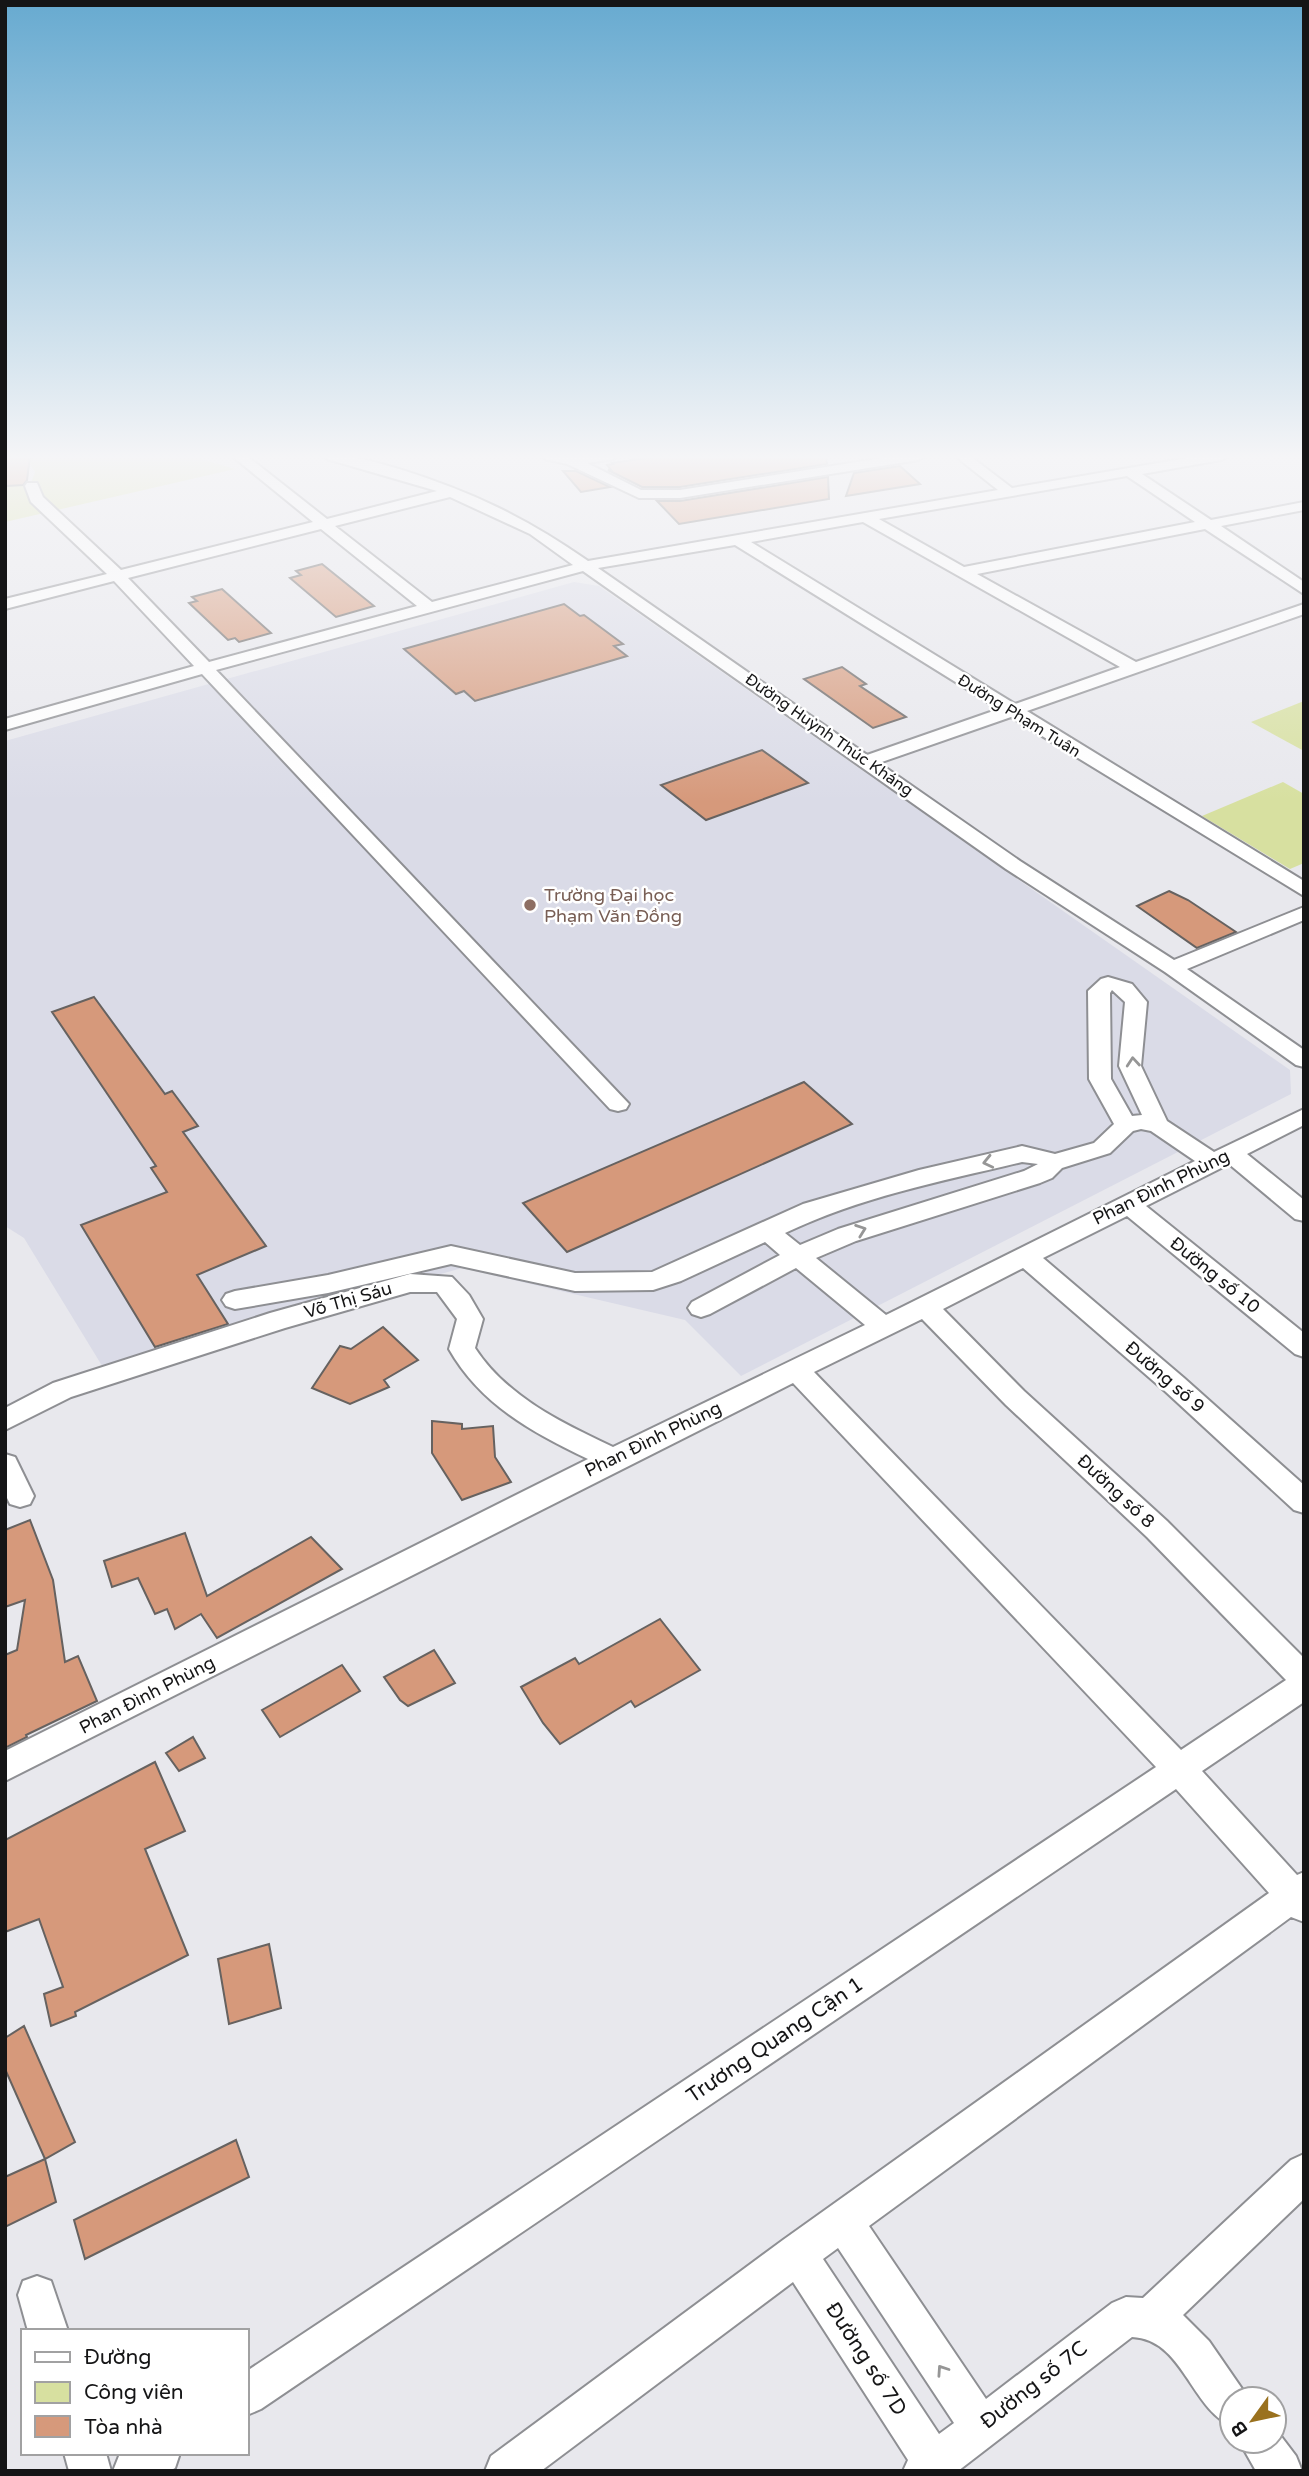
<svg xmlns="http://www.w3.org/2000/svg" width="1309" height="2476" viewBox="0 0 1309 2476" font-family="'Varela Round',sans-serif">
  <rect width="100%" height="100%" fill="#e8e8ed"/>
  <polygon fill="#dadbe7" points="574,582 599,586 1290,1070 1291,1094 741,1376 685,1320 462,1268 104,1369 24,1238 5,1226 5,741"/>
  <g fill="#d7e0a0">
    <polygon points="7,456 191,456 235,469 5,522 5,486 31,483 35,472 27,460 10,459"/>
    <polygon points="1304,701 1304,751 1251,722"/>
    <polygon points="1283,782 1304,794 1304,863 1290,869 1202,816"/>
  </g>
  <g fill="#d6997b" stroke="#666260" stroke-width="2">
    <polygon points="5,456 30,456 27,480 23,485 7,486 5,483"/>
    <polygon points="660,456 826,456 827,464 680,487 642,487 608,470 611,470 607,465 613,464 612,463"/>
    <polygon points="900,466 920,484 846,496 854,473"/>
    <polygon points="563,471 576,471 610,487 581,492"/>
    <polygon points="828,477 829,499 679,524 657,501 680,501"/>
    <polygon points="322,564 374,606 336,617 290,578 301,575 296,571"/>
    <polygon points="222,589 271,633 239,642 235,638 228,640 189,603 197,601 192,597"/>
    <polygon points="564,604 580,616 584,615 623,644 614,646 627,656 475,701 464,691 456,694 404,649"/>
    <polygon points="842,667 866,684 860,686 906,717 873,728 804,679"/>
    <polygon points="762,750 808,783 706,820 661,785"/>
    <polygon points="1169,891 1188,900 1236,932 1197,948 1137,906"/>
    <polygon points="94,997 165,1094 172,1091 198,1126 183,1132 266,1246 197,1275 228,1324 155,1347 81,1225 167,1192 151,1168 156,1166 52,1012"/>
    <polygon points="804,1082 852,1124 567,1252 523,1203"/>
    <polygon points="383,1327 418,1360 384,1380 389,1387 350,1404 312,1388 340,1346 351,1349"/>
    <polygon points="432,1421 462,1424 462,1429 493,1426 495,1457 511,1482 462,1500 432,1453"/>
    <polygon points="30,1520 53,1580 65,1662 78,1656 97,1701 26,1735 27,1737 5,1748 5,1655 17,1650 25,1600 5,1607 5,1530"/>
    <polygon points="185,1533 207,1596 311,1537 342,1569 217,1638 201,1614 175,1629 167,1609 155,1614 138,1578 112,1587 104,1561"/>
    <polygon points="660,1619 700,1670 635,1707 631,1701 560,1744 543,1723 521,1687 575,1658 579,1664"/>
    <polygon points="434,1650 455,1683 408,1706 400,1700 384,1677"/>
    <polygon points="342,1665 360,1691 280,1737 262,1710"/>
    <polygon points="193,1737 205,1758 179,1771 166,1753"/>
    <polygon points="155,1762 185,1831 145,1849 188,1955 75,2012 76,2016 51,2026 44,1994 63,1987 39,1919 5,1932 5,1840"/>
    <polygon points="269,1944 281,2008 229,2024 218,1959"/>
    <polygon points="24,2026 75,2142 45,2159 5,2069 5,2038"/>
    <polygon points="236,2140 249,2177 85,2259 74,2220"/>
    <polygon points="45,2159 56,2202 5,2227 5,2177"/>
  </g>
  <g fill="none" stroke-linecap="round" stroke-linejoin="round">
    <g stroke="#8e8f93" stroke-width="4">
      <g id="minor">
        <path d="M 232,456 L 247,456 L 327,519 L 437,491 L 327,459 L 325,456 C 350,454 375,462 399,469 C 472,492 525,517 588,561 L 998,490 L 955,456 L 970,456 L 1012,488 L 1199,456 L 1228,456 L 1221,460 L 1142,474 L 1211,520 L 1304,502 L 1304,510 L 1221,526 L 1304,582 L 1304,594 L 1205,529 L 977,574 L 1136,662 L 1304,604 L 1304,614 L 1027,711 L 1304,881 L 1304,896 L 1011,717 L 879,763 L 1020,861 L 1174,960 L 1304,907 L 1304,920 L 1187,969 L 1304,1050 L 1304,1067 L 1296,1065 L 1165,972 L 1006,869 L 583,571 L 216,670 L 629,1104 L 626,1109 L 618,1111 L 610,1109 L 202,674 L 5,730 L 5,719 L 194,666 L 114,581 L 5,609 L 5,599 L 107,574 L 31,502 L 25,486 L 27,483 L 37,483 L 43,497 L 121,570 L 313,522 ZM 1127,476 L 1195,522 L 964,567 L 879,519 ZM 450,497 L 530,534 L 573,565 L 432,602 L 335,526 ZM 863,522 L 1120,667 L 1015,704 L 751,542 ZM 321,529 L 417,606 L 209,662 L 128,578 ZM 735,545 L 999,709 L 867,755 L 598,568 Z"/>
        <polygon points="543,456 616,456 614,459 587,463 641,490 680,490 895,456 925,456 918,460 680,498 639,498 567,464 545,459"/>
        <path d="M 1108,977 L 1132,984 L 1147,1002 L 1141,1066 L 1167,1121 L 1214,1152 L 1304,1109 L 1304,1125 L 1247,1154 L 1304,1200 L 1304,1221 L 1295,1219 L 1229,1164 L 1146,1206 L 1304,1333 L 1304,1357 L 1295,1354 L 1127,1216 L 1043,1258 L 1184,1378 L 1304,1485 L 1304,1513 L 1294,1510 L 1166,1392 L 1023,1268 L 943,1309 L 1024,1391 L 1167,1521 L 1304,1658 L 1304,1702 L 1202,1771 L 1297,1875 L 1304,1872 L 1304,1922 L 1291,1917 L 869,2226 L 986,2399 L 1112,2303 L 1126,2297 L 1143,2298 L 1291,2160 L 1304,2154 L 1304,2199 L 1183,2315 L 1209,2341 L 1249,2399 L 1232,2399 L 1232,2426 C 1191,2409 1183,2339 1132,2337 L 958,2471 L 903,2471 L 908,2460 L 793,2282 L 541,2471 L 485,2471 L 491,2456 L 783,2240 L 1269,1893 L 1176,1789 L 261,2409 L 247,2415 L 247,2371 L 1156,1767 L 793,1383 L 5,1781 L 5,1751 L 588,1459 C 533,1433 480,1404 449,1349 L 457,1319 L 437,1292 L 410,1292 L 285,1328 L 71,1397 L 5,1430 L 5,1408 L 53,1383 L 270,1313 L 410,1274 L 452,1277 L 469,1295 L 483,1319 L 475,1348 C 507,1397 562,1423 613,1447 L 865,1325 L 796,1268 L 710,1314 L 701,1317 L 692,1314 L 688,1308 L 692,1302 L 780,1255 L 765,1242 L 681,1281 L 653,1290 L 575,1291 L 451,1264 L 328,1293 L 235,1309 L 226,1306 L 222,1300 L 226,1294 L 235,1291 L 328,1275 L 451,1246 L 575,1273 L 652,1272 L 803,1204 L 919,1170 L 1022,1146 L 1055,1154 L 1094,1143 L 1114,1124 L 1089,1079 L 1088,991 L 1101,979 ZM 1112,990 L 1125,1002 L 1119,1066 L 1142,1115 L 1132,1116 L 1111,1079 L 1110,993 ZM 1141,1129 L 1151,1131 L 1195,1161 L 886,1315 L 816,1258 L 856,1241 L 1040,1183 L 1052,1178 L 1062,1168 L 1110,1153 L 1133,1131 ZM 1022,1162 L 1038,1164 L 1024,1171 L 838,1229 L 800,1245 L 785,1233 C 860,1197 942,1181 1022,1162 ZM 922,1319 L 1006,1405 L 1147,1537 L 1286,1680 L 1181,1750 L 814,1372 ZM 838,2248 L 954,2423 L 939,2434 L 823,2259 Z"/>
        <polygon points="5,1454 15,1457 34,1496 30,1504 20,1507 10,1504 5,1494"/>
        <polygon points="37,2276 51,2281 68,2331 28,2331 18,2295 23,2281"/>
        <polygon points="1274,2427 1296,2456 1302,2471 1256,2471 1239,2441 1274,2441"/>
        <polygon points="64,2453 106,2453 111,2471 69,2471"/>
        <polygon points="124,2453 180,2453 175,2468 170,2471 113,2471 119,2456"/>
      </g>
    </g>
    <use href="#minor" fill="#fff" fill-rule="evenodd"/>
  </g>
  <defs><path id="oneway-chevron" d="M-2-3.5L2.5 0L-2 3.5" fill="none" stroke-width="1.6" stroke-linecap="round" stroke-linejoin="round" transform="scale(1.75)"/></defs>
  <g stroke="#969696">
    <use href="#oneway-chevron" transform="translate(1133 1062) rotate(-95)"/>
    <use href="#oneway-chevron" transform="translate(988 1162) rotate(167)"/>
    <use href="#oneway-chevron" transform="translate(861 1230) rotate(-20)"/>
    <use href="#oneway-chevron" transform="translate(942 2370) rotate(-124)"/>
  </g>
  <linearGradient id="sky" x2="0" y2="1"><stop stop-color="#67aad0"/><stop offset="0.57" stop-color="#f5f5f7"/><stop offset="1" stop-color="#f5f5f7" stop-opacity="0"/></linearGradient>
  <rect width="1309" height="802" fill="url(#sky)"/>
  <circle fill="#8d6e63" stroke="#fff" stroke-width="2.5" cx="530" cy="905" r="7"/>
  <g text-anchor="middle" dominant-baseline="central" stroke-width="5" stroke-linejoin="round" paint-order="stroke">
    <g font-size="16" fill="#151516" stroke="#fff">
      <text transform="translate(1019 716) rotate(32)">Đường Phạm Tuân</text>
      <text transform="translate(829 735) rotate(35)">Đường Huỳnh Thúc Kháng</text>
    </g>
    <g font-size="18" fill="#785e54" stroke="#fff" text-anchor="start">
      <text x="544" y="895">Trường Đại học<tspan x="544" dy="21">Phạm Văn Đồng</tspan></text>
    </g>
    <g font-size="18" fill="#151516" stroke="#fff">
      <text transform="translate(1161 1187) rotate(-26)">Phan Đình Phùng</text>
      <text transform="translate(1215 1275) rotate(39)">Đường số 10</text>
      <text transform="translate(348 1300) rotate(-16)">Võ Thị Sáu</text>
      <text transform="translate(1165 1377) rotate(41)">Đường số 9</text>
      <text transform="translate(653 1439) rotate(-26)">Phan Đình Phùng</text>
      <text transform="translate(1116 1491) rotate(43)">Đường số 8</text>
      <text transform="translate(147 1695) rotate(-27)">Phan Đình Phùng</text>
    </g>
    <g font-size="21" fill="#151516" stroke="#fff">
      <text transform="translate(775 2040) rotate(-34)">Trương Quang Cận 1</text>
      <text transform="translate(866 2359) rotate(57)">Đường số 7D</text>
      <text transform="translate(1034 2385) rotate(-38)">Đường số 7C</text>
    </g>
  </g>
  <rect width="1309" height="2476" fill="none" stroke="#151516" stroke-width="14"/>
  <rect x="21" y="2329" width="228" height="126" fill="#ffffff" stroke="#a1a1a2" stroke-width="2"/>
  <rect x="35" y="2352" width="35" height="10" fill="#ffffff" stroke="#a1a1a2" stroke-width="2"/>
  <text x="84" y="2364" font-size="21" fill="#151516">Đường</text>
  <rect x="35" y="2382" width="35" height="21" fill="#d7e0a0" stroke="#a1a1a2" stroke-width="2"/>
  <text x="84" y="2399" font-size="21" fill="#151516">Công viên</text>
  <rect x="35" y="2416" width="35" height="21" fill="#d6997b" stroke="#a1a1a2" stroke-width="2"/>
  <text x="84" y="2434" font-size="21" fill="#151516">Tòa nhà</text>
  <g transform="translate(1253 2420) rotate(237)"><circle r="33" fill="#ffffff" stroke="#a1a1a2" stroke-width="2"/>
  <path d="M0-5L12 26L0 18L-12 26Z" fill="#9a711e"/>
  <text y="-10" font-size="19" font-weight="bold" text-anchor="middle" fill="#151516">B</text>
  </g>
</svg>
